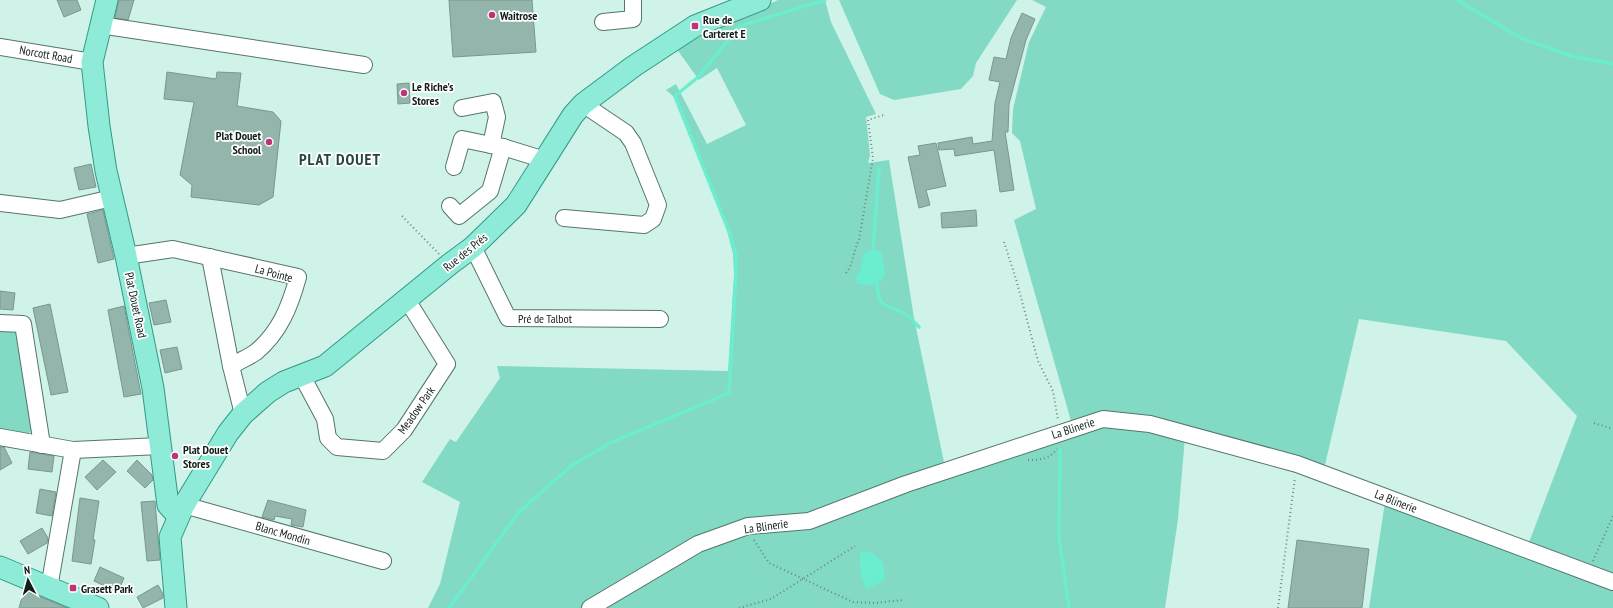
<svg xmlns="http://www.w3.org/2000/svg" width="1613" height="608" viewBox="0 0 1613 608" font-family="'PT Sans Narrow',sans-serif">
  <rect width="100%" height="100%" fill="#d0f3e9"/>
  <g fill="#82dac4">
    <polygon points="778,0 825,0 831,22 876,114 866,117 870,155 868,163 889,160 914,318 945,467 1071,421 1014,220 1036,209 1020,141 1012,133 1013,109 1029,42 1046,7 1032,0 1613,0 1613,576 1528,545 1577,416 1506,341 1359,319 1325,465 1186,425 1178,519 1165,608 428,608 440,584 460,502 422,482 450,439 456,442 500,378 497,366 728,371 734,274 733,254 726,227 673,96 666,90 676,84 707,144 746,125 717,68 699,80 676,48"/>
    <polygon points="839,0 1017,0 976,63 973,76 961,89 894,100 880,94"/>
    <polygon points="0,330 17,330 34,428 26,436 0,431"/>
    <polygon points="1385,502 1613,587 1613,608 1369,608"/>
  </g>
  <g fill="#6bedcf">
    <polygon points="868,251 881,251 885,272 882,281 877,284 866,285 857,284 856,276 860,272 863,254"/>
    <path d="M 861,551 L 872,553 L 883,562 L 885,576 L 883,581 L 866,589 C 861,579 858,563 861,551 Z"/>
  </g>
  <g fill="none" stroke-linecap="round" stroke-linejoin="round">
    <g stroke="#6bedcf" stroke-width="3.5">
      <polyline points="1457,0 1521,38 1572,56 1613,64"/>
      <polyline points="873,251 879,169"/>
      <path d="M 877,284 C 879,312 886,302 905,314 C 910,317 915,323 919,327"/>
      <polyline points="1060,450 1059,537 1069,608"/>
      <polyline points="449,608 519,512 571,466 610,443 729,393 736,274 736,255 730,234 675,96 697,78 740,26 825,0"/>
    </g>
  </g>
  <g fill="#93b5ab" stroke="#77988f">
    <polygon points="57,0 77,0 81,10 64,17"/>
    <polygon points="119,0 134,0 128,20 115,18"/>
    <polygon points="449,0 532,0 536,52 453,57"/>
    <polygon points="1022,13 1035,19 1026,40 1009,104 1008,132 1005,132 1014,190 1000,192 994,150 955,156 954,149 939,150 938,143 972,137 973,144 992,141 995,103 1000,82 989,80 994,57 1006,59 1011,38"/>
    <polygon points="167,72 216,79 217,72 241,73 237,106 273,112 281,121 273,197 259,205 191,197 192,185 180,175 194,102 164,99"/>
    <polygon points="409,83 410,103 398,104 397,84"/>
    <polygon points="936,143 946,186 926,190 930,205 919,208 908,157 920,155 918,146"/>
    <polygon points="91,164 96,187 79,190 74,168"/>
    <polygon points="103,210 114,259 98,263 87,214"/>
    <polygon points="976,210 977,226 942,228 941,213"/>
    <polygon points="0,291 15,293 13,310 0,309"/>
    <polygon points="166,300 171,322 154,325 149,303"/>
    <polygon points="50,304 68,392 51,395 33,308"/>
    <polygon points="124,306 141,394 124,397 108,310"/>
    <polygon points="177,347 182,369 165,373 160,350"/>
    <polygon points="0,447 4,447 12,463 0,470"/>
    <polygon points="30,452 54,456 52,472 28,469"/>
    <polygon points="103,460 116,472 97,490 85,477"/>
    <polygon points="137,460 152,475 153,480 145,488 127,471"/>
    <polygon points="40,489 56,492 52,516 36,513"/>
    <polygon points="80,498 99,501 93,540 95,540 91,564 72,561"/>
    <polygon points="268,500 306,510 303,527 291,525 292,519 275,516 274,520 262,517"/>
    <polygon points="155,501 160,560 147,561 141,502"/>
    <polygon points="42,528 48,538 47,543 28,554 20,541"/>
    <polygon points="1297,540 1369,549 1362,608 1288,608"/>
    <polygon points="100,567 124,578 118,592 94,581"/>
    <polygon points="158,585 163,594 163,598 143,608 137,597"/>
    <polygon points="24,590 67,608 19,608"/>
  </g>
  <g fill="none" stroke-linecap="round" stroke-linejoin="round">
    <g stroke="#55756c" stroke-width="18">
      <g id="minor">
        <polyline points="603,22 633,19 633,0"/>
        <polyline points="100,25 364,65"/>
        <polyline points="0,47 92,62"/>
        <polyline points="462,108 493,102 497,117 491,145 503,147"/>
        <polyline points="454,167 462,139 491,145"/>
        <polyline points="0,203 60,210 112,198"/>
        <polyline points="450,206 459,216 490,191 503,147 545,160"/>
        <polyline points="564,218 644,225 653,219 658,205 633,143 626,133 583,104"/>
        <polyline points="473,247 508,318 660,319"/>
        <path d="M 126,256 L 173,249 L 298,277 C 290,306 280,332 256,352 C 249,357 239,361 231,366 L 243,414"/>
        <polyline points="210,257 231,366"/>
        <polyline points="0,323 23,324 42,445"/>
        <polyline points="302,376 325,419 328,438 337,447 383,451 404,430 447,364 407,300"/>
        <polyline points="0,437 73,450 160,446"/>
        <polyline points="184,505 383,561"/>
        <polyline points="49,588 73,450"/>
        <polyline points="590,608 698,544 748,526 809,521 906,484 1103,419 1150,424 1297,464 1613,582"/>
      </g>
    </g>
    <g stroke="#329a85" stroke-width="23">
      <g id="major">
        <polyline points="107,0 92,62 99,126 106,171 126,256 153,388 168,505 178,516"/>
        <polyline points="0,567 98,608"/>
        <polyline points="176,608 170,537 184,505 228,433 243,414 268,392 284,382 325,366 450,264 473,247 516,205 573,115 583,104 634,66 695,26 760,0"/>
      </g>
    </g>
    <g stroke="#6e867f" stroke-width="2" stroke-dasharray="1 3" stroke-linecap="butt">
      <polyline points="402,216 439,254"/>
      <polyline points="1004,242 1016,279 1038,361 1053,391 1058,420"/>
      <path d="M 846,273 C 854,263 853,251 859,240 L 873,158 L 868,120 L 884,115"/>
      <polyline points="1594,423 1613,429"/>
      <path d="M 1028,460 C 1040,460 1050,459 1057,449"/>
      <polyline points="754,540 769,563 853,602 874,603 903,600"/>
      <polyline points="1593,561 1613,516"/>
      <polyline points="739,608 771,599 855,546"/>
      <polyline points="1278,608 1295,477"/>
    </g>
    <use href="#minor" stroke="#fff" stroke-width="16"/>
    <use href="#major" stroke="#8eebd8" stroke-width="21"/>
  </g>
  <g fill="#bd3575" stroke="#fff" stroke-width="1.5">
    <circle cx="492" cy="15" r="4"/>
    <rect x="691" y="22" width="8" height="8" rx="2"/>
    <circle cx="404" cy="93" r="4"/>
    <circle cx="269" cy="142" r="4"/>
    <circle cx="175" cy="456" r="4"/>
    <rect x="69" y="584" width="8" height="8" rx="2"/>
  </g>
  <g text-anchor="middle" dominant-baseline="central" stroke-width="3.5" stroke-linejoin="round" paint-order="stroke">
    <g font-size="12" font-weight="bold" fill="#111e1a" stroke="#fff" text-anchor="start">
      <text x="500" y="15">Waitrose</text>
      <text x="703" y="19">Rue de<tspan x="703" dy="14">Carteret E</tspan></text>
      <text x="412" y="86">Le Riche's<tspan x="412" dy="14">Stores</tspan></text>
      <text x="261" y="135" text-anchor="end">Plat Douet<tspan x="261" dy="14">School</tspan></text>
      <text x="183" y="449">Plat Douet<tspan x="183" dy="14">Stores</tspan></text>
      <text x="81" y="588">Grasett Park</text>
    </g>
    <g font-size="12" fill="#111e1a" stroke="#fff">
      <text transform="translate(46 54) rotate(10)">Norcott Road</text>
      <text transform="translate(465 252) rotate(-39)">Rue des Prés</text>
      <text transform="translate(274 273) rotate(15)">La Pointe</text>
      <text transform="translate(136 305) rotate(78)">Plat Douet Road</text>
      <text x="545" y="318">Pré de Talbot</text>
      <text transform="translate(416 410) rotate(-55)">Meadow Park</text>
      <text transform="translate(1073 428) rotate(-18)">La Blinerie</text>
      <text transform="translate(1396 501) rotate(21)">La Blinerie</text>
      <text transform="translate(766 526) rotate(-8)">La Blinerie</text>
      <text transform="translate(283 533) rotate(16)">Blanc Mondin</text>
    </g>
    <g font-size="16" font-weight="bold" letter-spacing="1" fill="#25443c" stroke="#fff">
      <text x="340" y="159">PLAT DOUET</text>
    </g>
  </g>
  <g transform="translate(28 580) rotate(354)" stroke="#ffffff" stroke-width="3" paint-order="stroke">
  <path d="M0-3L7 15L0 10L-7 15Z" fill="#111e1a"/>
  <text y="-6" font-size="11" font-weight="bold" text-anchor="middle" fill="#111e1a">N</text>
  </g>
</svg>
